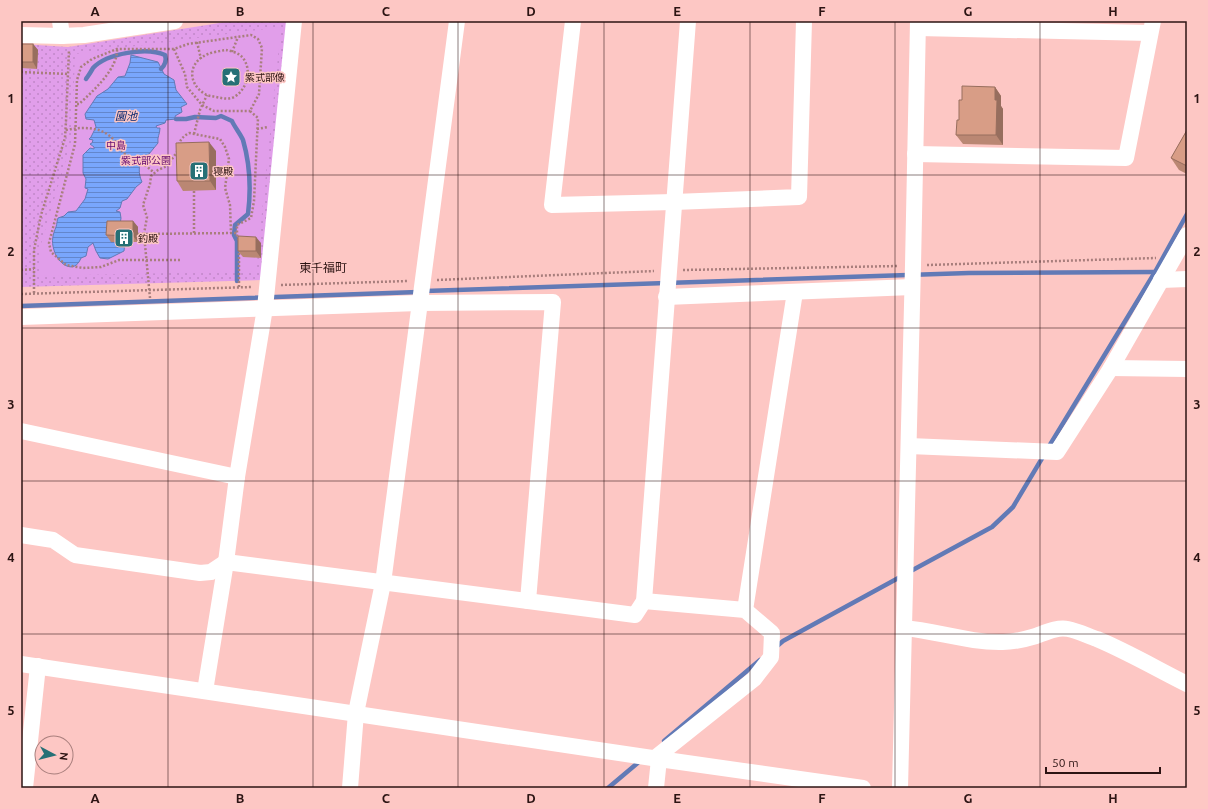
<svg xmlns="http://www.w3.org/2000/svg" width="1208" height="809" viewBox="0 0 1208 809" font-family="Ubuntu,'Noto Sans JP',sans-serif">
  <defs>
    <pattern id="park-dots" width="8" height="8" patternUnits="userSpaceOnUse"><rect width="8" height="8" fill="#e19eea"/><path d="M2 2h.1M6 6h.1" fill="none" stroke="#c187c8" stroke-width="1.8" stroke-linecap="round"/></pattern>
    <pattern id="water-rules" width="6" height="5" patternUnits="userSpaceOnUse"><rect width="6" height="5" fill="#79a6fc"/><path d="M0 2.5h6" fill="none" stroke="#6386cb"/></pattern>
  </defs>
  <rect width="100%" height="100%" fill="#fdc7c4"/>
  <polygon fill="url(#park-dots)" points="232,21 287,21 261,280 21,287 21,44 68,47"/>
  <polygon fill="#e19eea" points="281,27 256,271 41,276 41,244 72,139 75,54"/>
  <path fill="url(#water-rules)" stroke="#627ab6" d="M 131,55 L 158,62 L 164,74 L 174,80 L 176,90 L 187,104 L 181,107 L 182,112 L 175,116 L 176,119 L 166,120 L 165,123 L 156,126 L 157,128 L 160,128 C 160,134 157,137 158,143 L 149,154 L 141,157 C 139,167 138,173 142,182 L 136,187 L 127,199 L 122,201 L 120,208 L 116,211 L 120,212 L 121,218 L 120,225 L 111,242 L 125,242 L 124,251 L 108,259 L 100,258 L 96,251 L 93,243 L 88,247 L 86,256 L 81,258 C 74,276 57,263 54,250 C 51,241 53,234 56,227 C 57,224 57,220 58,218 L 64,216 L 68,212 L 76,211 L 85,199 L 88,189 L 85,188 L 86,179 L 83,173 L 83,155 L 90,148 L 94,149 L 94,147 L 90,144 L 92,143 L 93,140 L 89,139 L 91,137 L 96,127 L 94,120 L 86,119 L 85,114 L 97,96 L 108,89 L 118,77 L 125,76 L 130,63 Z"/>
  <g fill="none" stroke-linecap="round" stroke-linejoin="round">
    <g stroke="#627ab6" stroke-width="4.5">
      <path d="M 86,79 C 88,76 91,72 93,68 C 107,53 147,47 165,55 C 167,61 165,65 161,69"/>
      <path d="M 176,119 L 186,119 L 195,117 L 216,118 L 221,116 L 232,121 C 234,126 241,135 243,140 C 250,164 251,190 248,214 L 235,225 L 234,235 L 237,241 L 237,281"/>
      <polyline points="425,291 969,273 1155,272"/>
      <polyline points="21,306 418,292"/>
      <polyline points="1048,448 1155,272 1187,214"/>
      <polyline points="909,572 992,527 1013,507 1044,455"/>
      <polyline points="776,647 783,641 902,576"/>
      <polyline points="664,741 760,660"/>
      <polyline points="608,788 640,761"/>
    </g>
    <g stroke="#a87e7c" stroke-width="2.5" stroke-dasharray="2 2" stroke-linecap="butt">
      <polyline points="197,42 201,59"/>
      <polyline points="174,49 185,74 187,87 202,105 214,111 250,111"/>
      <path d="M 226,50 C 231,51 239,53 242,57 C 253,69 247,90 234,97 C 228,100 222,98 216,97 C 212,96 208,96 205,94 C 187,83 188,62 208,54 C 213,52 220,51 226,50 Z"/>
      <polyline points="232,52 238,37"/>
      <polyline points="21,72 68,74"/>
      <path d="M 77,104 L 79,104 C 93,91 118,69 117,49"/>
      <polyline points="257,129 268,127"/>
      <path d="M 66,130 C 80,127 99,126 111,137 C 117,142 119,149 125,154 C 135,160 146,164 154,173"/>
      <polyline points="194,134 200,110 207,95"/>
      <path d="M 179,145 C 180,139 184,136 189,133 L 220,139 L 225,147 L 229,159 L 225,188 L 230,205 L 231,233"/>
      <polyline points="194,191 194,233"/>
      <polyline points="138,234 237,233"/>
      <polyline points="180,260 119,260 101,267 83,268 66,265 51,252 49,243 75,144 77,80 81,67 92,59 117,49 174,49 188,44 251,35 258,39 262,48 259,94 250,111 258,118 254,201 251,218 237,225 237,236 239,241"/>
      <polyline points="927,265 1156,258"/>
      <polyline points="21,270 34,269"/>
      <polyline points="683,270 898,266"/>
      <polyline points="437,280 654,271"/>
      <polyline points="281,285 408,281"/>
      <polyline points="239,287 239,250"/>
      <polyline points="34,293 34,250 41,215 65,138 66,121 69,50"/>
      <polyline points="21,294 252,287"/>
      <polyline points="150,298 144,234 147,217 143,205 150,184 151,176 158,170 167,166 177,152"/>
    </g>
    <g stroke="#fff" stroke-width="16">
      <polyline points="60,21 62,36"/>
      <polyline points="573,21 552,205 674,202 799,197 804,21"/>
      <polyline points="918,28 1150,33"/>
      <polyline points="21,35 62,36 84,35 175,21"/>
      <polyline points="915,154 1126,158 1153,21"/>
      <polyline points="1161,280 1187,279"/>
      <polyline points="666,297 912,287"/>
      <polyline points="21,317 419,303 553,302 528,601"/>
      <polyline points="1111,368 1187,369"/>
      <polyline points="21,431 237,477"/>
      <polyline points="909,446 1057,452 1111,368 1187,235"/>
      <polyline points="21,535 53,540 75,555 200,573 211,572 226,562 635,615 644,601 688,21"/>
      <polyline points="644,601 745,610 772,633 771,657 754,679 655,758"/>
      <polyline points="745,610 795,292"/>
      <path d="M 904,628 C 937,631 970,643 1003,642 C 1014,642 1026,639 1036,636 C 1047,632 1057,627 1068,629 C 1078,631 1088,636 1097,639 C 1128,652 1157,669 1187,684"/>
      <polyline points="21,664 659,759 863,788"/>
      <polyline points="205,691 226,562 237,477 265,308 294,21"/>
      <polyline points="25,788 38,666"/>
      <polyline points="350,788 356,713 383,583 457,21"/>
      <polyline points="656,788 659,759"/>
      <polyline points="900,788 913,265 918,21"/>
    </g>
  </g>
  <g fill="#ba8773">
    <polygon points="21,44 33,44 38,50 37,69 21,68"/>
    <polygon points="995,87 1001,96 1001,106 1003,109 1003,145 963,144 956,135 959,120 962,100"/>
    <polygon points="1187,130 1187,174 1179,170 1171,158"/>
    <polygon points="216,151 216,190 183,191 177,181"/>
    <polygon points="133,221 138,227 138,242 111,242 106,235"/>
    <polygon points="261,243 261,258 243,257 238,251"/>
  </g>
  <g fill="#976e5e">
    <polygon points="33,44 38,50 37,69 33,62"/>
    <polygon points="995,87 1001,96 1001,106 1003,109 1003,145 996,135 995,100"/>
    <polygon points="209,142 216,151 216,190 210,181"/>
    <polygon points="133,221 138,227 138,242 133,236"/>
    <polygon points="256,237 261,243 261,258 256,251"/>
  </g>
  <g fill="#d89d86" stroke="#976e5e">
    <rect x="21" y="44" width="12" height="18"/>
    <polygon points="962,86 995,87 995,100 997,100 996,135 956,135 957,120 959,120 959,100 962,100"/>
    <polygon points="1187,130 1187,166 1171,158"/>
    <polygon points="209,142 210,181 177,181 176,143"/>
    <polygon points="107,221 133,221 133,236 106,235"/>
    <polygon points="238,236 256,237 256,251 238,251"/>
  </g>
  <path fill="none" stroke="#2c1413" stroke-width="1" stroke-opacity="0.55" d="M 168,21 L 168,788M 313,21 L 313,788M 458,21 L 458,788M 604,21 L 604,788M 750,21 L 750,788M 895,21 L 895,788M 1040,21 L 1040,788M 21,175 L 1187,175M 21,328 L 1187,328M 21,481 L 1187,481M 21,634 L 1187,634"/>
  <defs>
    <g id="sight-square" transform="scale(1)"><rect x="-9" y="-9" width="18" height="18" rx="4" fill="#267076" stroke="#fdc7c4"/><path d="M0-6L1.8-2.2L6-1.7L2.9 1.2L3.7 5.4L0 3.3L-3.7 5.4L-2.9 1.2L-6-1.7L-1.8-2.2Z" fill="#fff"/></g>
    <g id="building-square" transform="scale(1)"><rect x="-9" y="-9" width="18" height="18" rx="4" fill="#267076" stroke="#fdc7c4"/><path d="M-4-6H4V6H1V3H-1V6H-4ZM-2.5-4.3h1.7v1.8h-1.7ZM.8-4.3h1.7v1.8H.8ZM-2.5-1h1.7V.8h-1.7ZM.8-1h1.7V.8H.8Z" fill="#fff"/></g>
  </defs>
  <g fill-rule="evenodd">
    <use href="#sight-square" x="231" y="77"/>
    <use href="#building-square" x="199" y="171"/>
    <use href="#building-square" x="124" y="238"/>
  </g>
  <g text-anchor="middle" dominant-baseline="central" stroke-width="3" stroke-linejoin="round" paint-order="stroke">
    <g font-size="10" fill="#2c1413" stroke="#fdc7c4" text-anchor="start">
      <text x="245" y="77">紫式部像</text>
      <text x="213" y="171">寝殿</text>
      <text x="138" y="238">釣殿</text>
    </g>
    <g font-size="10" fill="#640970" stroke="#fdc7c4">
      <text x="116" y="145">中島</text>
      <text x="146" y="160">紫式部公園</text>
    </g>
    <g font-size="11" font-style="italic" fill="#05266f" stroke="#fdc7c4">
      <text x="126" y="116">園池</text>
    </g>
    <g font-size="12" fill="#2c1413" stroke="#fdc7c4">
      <text x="323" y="267">東千福町</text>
    </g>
  </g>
  <rect width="1208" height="809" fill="none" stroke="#fdc7c4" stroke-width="44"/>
  <g transform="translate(54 755) rotate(97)"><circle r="19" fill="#fdc7c4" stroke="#a97f7d"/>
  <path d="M0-3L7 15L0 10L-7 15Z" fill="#267076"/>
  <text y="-6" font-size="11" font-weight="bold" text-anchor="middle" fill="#2c1413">N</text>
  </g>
  <path d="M1046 767v6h114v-6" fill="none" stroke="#2c1413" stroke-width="2"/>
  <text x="1052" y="767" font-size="12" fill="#2c1413" stroke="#fdc7c4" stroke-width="3" paint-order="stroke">50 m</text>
  <rect x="22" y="22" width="1164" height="765" fill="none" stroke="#2c1413" stroke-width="1.5"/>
  <g font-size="13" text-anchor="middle" font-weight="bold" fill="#2c1413">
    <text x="95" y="16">A</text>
    <text x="240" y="16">B</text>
    <text x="386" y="16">C</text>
    <text x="531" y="16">D</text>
    <text x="677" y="16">E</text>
    <text x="822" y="16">F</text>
    <text x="968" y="16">G</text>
    <text x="1113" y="16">H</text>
    <text x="11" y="103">1</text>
    <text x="1197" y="103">1</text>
    <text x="11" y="256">2</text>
    <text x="1197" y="256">2</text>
    <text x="11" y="409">3</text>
    <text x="1197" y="409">3</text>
    <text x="11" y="562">4</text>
    <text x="1197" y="562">4</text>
    <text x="11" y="715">5</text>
    <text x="1197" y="715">5</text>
    <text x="95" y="803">A</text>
    <text x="240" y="803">B</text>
    <text x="386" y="803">C</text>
    <text x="531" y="803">D</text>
    <text x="677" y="803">E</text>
    <text x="822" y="803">F</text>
    <text x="968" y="803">G</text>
    <text x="1113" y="803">H</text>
  </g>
</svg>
